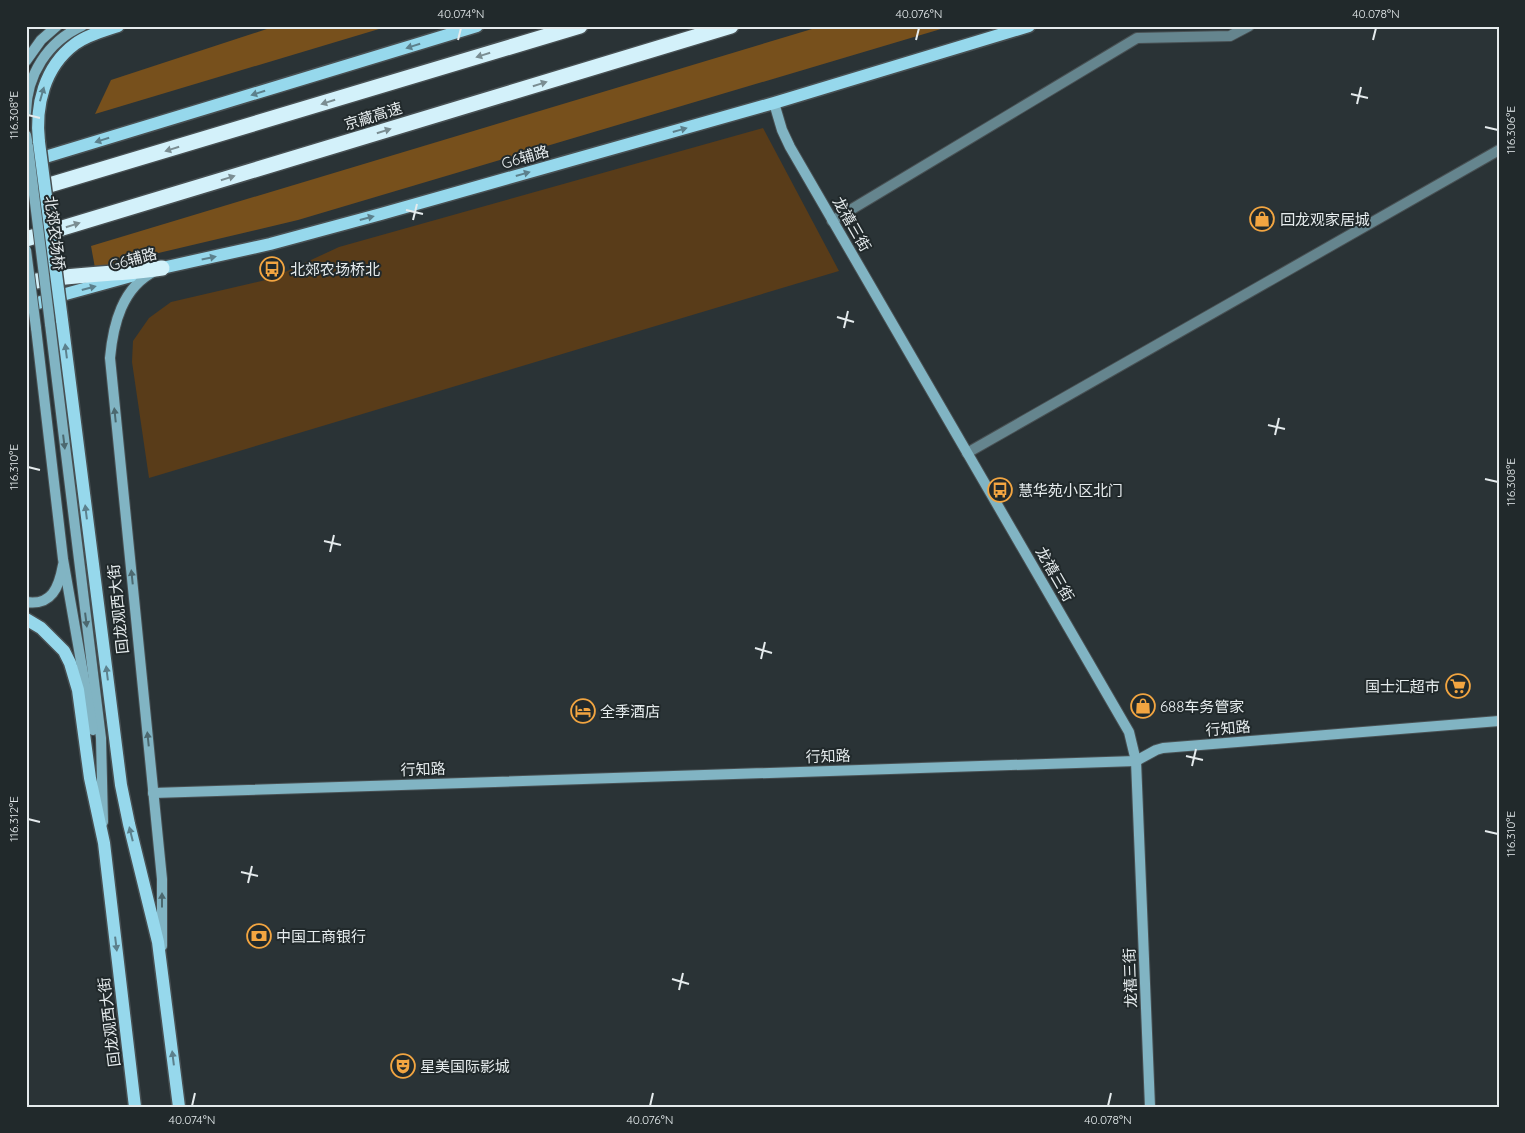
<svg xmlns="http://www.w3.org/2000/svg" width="1525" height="1133" viewBox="0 0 1525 1133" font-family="Quicksand,'Noto Sans SC',sans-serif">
  <rect width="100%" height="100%" fill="#2a3336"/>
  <polygon fill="#593c19" points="763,128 839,271 149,478 132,362 133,341 149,318 171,302 270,279 339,247"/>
  <g fill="#77501c">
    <polygon points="276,26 389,26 95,114 111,80"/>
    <polygon points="822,26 951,26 298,220 95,268 91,246"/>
  </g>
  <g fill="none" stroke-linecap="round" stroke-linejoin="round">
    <g stroke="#485053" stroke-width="12">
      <g id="street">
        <polyline points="832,221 1137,38 1230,36 1249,26"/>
        <polyline points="967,453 1499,150"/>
      </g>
    </g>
    <g stroke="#485053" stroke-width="12">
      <g id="secondary">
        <polyline points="26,61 41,40 57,26"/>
        <polyline points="774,103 782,130 790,147 1129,732 1136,761 1150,1107"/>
        <path d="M 26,112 C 27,75 47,42 82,26"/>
        <polyline points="26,135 28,146"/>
        <path d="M 155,271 C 122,287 113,325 110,358 L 162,879 L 162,946"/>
        <polyline points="50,324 101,738 103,822"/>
        <polyline points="36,328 63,559 93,730"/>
        <path d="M 26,602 C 52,606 59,587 63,565"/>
        <polyline points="153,793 1136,761 1156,750 1163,748 1499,721"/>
      </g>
    </g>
    <g stroke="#485053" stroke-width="15">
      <g id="primary">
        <path d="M 39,142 C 35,106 44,67 75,44 C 87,35 103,31 118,26"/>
        <polyline points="32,161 477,26"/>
        <polyline points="153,270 270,244 381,214 774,103 1029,26"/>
        <polyline points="26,307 62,295 131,276"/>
        <polyline points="62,320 121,785 129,824 158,942 179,1107"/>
        <polyline points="26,619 41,628 64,651 70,663 78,690 90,778 104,843 135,1107"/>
      </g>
    </g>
    <g stroke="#485053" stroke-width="18">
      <g id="highway">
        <polyline points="26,192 580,26"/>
        <polyline points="26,239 731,26"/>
        <path d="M 26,283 C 70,273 117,275 162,268"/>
      </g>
    </g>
    <use href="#street" stroke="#65858e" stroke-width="10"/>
    <use href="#secondary" stroke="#81b4c3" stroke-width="10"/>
    <use href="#primary" stroke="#96d8ec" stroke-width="12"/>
    <use href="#highway" stroke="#d3f1fa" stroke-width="15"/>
    <g stroke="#485053" stroke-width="12" stroke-linecap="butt">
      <g id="secondary-bridge">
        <polyline points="28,146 50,324"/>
        <polyline points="26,250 36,328"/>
      </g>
    </g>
    <g stroke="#485053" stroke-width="15" stroke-linecap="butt">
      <polyline id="primary-bridge" points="39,142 62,320"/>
    </g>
    <use href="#secondary-bridge" stroke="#81b4c3" stroke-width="10"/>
    <use href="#primary-bridge" stroke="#96d8ec" stroke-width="12"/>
  </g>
  <defs><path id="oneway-solid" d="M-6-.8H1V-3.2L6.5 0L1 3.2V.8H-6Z" transform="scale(1.25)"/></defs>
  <g fill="#5c808c">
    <use href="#oneway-solid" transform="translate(413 46) rotate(163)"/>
    <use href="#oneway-solid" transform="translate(258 93) rotate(163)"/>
    <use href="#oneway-solid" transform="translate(42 94) rotate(-74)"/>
    <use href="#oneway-solid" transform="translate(680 130) rotate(-16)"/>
    <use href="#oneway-solid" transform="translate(102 140) rotate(163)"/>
    <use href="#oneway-solid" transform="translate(523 174) rotate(-16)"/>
    <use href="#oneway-solid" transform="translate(367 218) rotate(-15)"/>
    <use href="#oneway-solid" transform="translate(209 258) rotate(-12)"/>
    <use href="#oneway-solid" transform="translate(89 288) rotate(-15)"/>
    <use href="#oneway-solid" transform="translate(66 351) rotate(-97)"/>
    <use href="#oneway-solid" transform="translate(86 512) rotate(-97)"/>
    <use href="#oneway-solid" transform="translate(107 673) rotate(-97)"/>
    <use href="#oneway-solid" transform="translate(131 834) rotate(-104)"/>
    <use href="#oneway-solid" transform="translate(116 944) rotate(83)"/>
    <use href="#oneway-solid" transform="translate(173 1058) rotate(-97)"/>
  </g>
  <g fill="#7a8d92">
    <use href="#oneway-solid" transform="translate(483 55) rotate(163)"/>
    <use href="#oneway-solid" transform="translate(540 84) rotate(-17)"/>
    <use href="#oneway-solid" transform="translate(328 102) rotate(163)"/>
    <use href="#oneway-solid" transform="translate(384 131) rotate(-17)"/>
    <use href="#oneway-solid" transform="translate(172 149) rotate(163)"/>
    <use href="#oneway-solid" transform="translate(228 178) rotate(-17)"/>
    <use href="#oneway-solid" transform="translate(73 225) rotate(-17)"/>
  </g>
  <g fill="#4c686f">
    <use href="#oneway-solid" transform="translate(115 415) rotate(-96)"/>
    <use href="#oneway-solid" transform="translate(64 442) rotate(83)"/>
    <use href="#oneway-solid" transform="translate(132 577) rotate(-96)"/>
    <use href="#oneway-solid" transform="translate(86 620) rotate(83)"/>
    <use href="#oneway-solid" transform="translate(148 739) rotate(-96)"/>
    <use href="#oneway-solid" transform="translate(162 900) rotate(-90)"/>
  </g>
  <path fill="none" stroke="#e5ebed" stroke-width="2" d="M 458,40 L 461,28M 916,40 L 919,28M 1373,40 L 1376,28M 1351,94 L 1368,98M 1357,104 L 1361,87M 28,115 L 40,118M 1485,127 L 1498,130M 406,210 L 423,214M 413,220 L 417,204M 837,317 L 854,322M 844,328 L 848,311M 1268,425 L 1285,429M 1275,435 L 1279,418M 28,467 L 40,470M 1485,479 L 1498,482M 324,541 L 341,545M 330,552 L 334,535M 755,648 L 772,653M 761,659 L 765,642M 1186,756 L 1203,760M 1192,766 L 1196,749M 28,819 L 40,822M 1485,831 L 1498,834M 241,872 L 258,876M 248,883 L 252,866M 672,979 L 689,984M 679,990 L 683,973M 192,1106 L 195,1093M 650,1106 L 653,1093M 1108,1106 L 1111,1093"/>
  <defs>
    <g id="shop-ring" transform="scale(1.25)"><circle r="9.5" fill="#21292b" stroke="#f2a541" stroke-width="1.5"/><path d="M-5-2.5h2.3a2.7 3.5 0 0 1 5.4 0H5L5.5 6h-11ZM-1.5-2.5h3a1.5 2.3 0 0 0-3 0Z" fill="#f2a541"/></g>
    <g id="bus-ring" transform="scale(1.25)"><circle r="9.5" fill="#21292b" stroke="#f2a541" stroke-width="1.5"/><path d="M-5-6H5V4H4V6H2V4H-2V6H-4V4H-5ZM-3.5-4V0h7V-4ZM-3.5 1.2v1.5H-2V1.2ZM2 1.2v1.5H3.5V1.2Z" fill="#f2a541"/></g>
    <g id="supermarket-ring" transform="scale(1.25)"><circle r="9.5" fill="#21292b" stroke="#f2a541" stroke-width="1.5"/><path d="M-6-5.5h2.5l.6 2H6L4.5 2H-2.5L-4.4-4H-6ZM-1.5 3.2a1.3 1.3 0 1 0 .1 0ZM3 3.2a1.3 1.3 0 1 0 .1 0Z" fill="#f2a541"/></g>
    <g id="hotel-ring" transform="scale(1.25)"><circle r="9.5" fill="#21292b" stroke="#f2a541" stroke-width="1.5"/><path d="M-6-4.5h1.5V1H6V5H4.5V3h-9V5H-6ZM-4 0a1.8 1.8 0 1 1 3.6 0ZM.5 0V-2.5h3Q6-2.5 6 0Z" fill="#f2a541"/></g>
    <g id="bank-ring" transform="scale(1.25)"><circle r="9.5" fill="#21292b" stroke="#f2a541" stroke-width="1.5"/><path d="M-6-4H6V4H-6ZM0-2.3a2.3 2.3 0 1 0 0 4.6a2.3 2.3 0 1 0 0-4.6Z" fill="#f2a541"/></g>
    <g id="theatre-ring" transform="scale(1.25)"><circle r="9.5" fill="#21292b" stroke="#f2a541" stroke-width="1.5"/><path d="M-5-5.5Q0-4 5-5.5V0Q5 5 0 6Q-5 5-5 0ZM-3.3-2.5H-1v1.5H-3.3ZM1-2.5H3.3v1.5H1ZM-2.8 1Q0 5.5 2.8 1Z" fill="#f2a541"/></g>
  </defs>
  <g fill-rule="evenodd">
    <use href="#shop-ring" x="1262" y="219"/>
    <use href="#bus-ring" x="272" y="269"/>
    <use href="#bus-ring" x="1000" y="490"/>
    <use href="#supermarket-ring" x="1458" y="686"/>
    <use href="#shop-ring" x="1143" y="706"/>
    <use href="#hotel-ring" x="583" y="711"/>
    <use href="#bank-ring" x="259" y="936"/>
    <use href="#theatre-ring" x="403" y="1066"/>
  </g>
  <g text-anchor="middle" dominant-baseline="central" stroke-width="4" stroke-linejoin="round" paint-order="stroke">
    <g font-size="15" fill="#e5ebed" stroke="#21292b">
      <text transform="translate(373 116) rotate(-17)">京藏高速</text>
      <text transform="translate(525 157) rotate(-16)">G6辅路</text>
      <text transform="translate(852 224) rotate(60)">龙禧三街</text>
      <text transform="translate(55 233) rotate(83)">北郊农场桥</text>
      <text transform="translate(133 259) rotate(-15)">G6辅路</text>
      <text transform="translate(1055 574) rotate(60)">龙禧三街</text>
      <text transform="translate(118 609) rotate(-96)">回龙观西大街</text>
      <text transform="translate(1228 728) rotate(-5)">行知路</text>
      <text transform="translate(828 756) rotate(-2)">行知路</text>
      <text transform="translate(423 769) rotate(-2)">行知路</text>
      <text transform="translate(1130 978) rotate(-92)">龙禧三街</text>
      <text transform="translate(109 1022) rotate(-97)">回龙观西大街</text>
    </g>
    <g font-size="15" fill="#e5ebed" stroke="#21292b" text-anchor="start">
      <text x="1280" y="219">回龙观家居城</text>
      <text x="290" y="269">北郊农场桥北</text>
      <text x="1018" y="490">慧华苑小区北门</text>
      <text x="1440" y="686" text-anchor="end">国士汇超市</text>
      <text x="1160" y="706">688车务管家</text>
      <text x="600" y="711">全季酒店</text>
      <text x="276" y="936">中国工商银行</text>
      <text x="420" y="1066">星美国际影城</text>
    </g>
  </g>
  <rect width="1525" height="1133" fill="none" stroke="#21292b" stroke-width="55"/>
  <rect x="28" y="28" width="1470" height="1078" fill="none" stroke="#e5ebed" stroke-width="2"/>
  <g font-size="12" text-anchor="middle" fill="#e5ebed">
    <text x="461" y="18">40.074°N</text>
    <text x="919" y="18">40.076°N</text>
    <text x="1376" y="18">40.078°N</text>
    <text transform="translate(14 115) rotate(-90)" y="4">116.308°E</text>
    <text transform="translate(1511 130) rotate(-90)" y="4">116.306°E</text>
    <text transform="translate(14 467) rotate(-90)" y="4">116.310°E</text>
    <text transform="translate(1511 482) rotate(-90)" y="4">116.308°E</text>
    <text transform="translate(14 819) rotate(-90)" y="4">116.312°E</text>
    <text transform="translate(1511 834) rotate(-90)" y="4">116.310°E</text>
    <text x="192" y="1124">40.074°N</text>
    <text x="650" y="1124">40.076°N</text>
    <text x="1108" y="1124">40.078°N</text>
  </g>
</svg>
